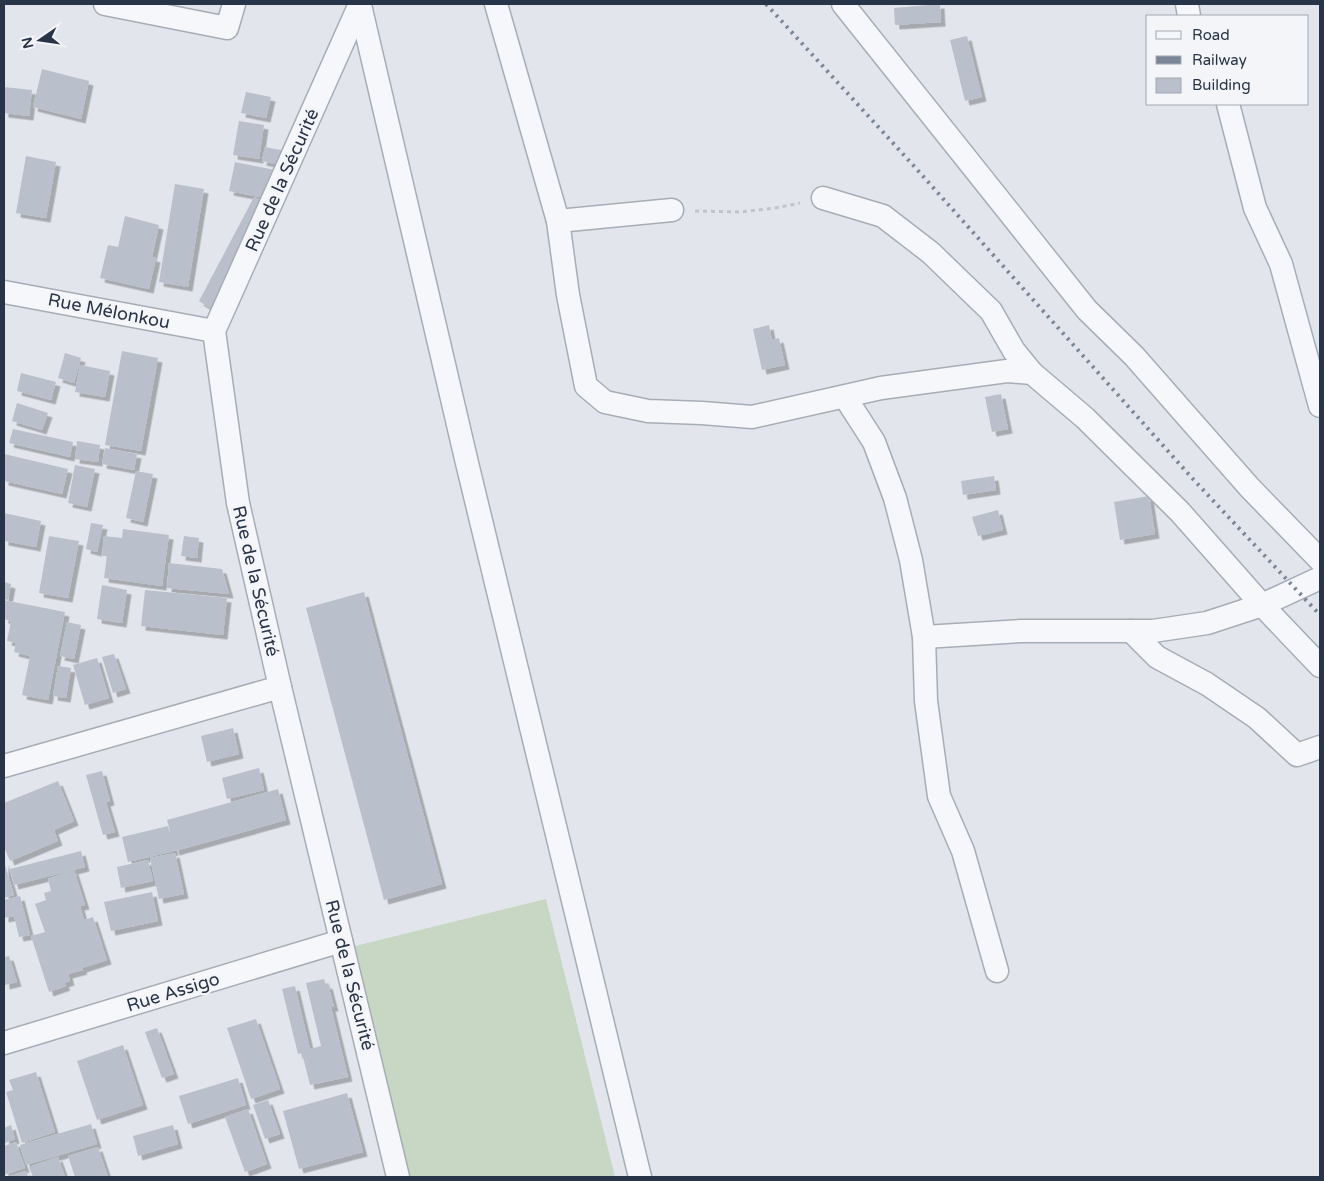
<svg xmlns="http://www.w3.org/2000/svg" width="1324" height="1181" viewBox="0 0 1324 1181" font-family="'Varela Round',sans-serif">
  <defs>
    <filter id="shadow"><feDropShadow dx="4.5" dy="4.5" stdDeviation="0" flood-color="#0004"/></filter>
  </defs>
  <rect width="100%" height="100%" fill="#e2e6ec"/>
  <polygon fill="#c8d7c3" points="546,899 615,1177 407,1177 351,947"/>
  <g fill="#b9c0cb" filter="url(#shadow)">
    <polygon points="940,4 941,22 895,25 894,8"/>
    <polygon points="967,36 982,97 965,101 950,40"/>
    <polygon points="42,69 89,81 81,119 33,107"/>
    <polygon points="4,87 32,90 29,116 4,113"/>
    <polygon points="246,92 271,97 266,118 241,113"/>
    <polygon points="239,121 264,125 259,159 233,155"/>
    <polygon points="265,147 286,151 284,166 262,161"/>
    <polygon points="26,156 56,162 46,218 16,213"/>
    <polygon points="235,162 275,170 270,199 229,191"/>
    <polygon points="175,184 204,189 188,287 159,282"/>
    <polygon points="254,197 269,205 212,309 199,301"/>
    <polygon points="125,216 159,225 152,257 156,258 149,289 100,278 108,245 118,247"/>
    <polygon points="769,325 772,340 779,338 785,365 762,370 753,329"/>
    <polygon points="122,351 158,358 141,451 105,445"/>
    <polygon points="65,353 81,358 74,383 58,378"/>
    <polygon points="80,365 110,371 105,397 75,392"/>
    <polygon points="21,373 56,382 51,400 17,391"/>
    <polygon points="1001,394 1008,429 992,432 985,397"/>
    <polygon points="17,403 48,413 42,430 12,421"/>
    <polygon points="13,429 73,442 70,457 9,443"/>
    <polygon points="77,441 100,445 98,462 75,459"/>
    <polygon points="105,448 137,454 134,470 102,464"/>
    <polygon points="4,454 68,469 62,494 4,481"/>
    <polygon points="75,465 95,469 87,507 68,503"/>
    <polygon points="136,471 153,474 143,522 126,518"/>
    <polygon points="994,476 996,490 963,495 961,481"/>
    <polygon points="1149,496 1155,534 1120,540 1114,502"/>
    <polygon points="998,510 1003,530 978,536 972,517"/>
    <polygon points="4,513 41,521 36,547 4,541"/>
    <polygon points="91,523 103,525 97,552 86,549"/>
    <polygon points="123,529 169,535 162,586 104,578 107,556 102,556 104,536 122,538"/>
    <polygon points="49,536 79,541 68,598 39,593"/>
    <polygon points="184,536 199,538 197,558 181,556"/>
    <polygon points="169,563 222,569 229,594 167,588"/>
    <polygon points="4,582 11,584 8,600 4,599"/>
    <polygon points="102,585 127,590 122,623 97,619"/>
    <polygon points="145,590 227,598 223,635 141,626"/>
    <polygon points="364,592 442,884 384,900 306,608"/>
    <polygon points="4,600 65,612 48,700 22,695 30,656 14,652 16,643 7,641 11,621 4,619"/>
    <polygon points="67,622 81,625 74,659 60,656"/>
    <polygon points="114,654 126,689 113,693 102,657"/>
    <polygon points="97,658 109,698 85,705 73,665"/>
    <polygon points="58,666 71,668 66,698 53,696"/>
    <polygon points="233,728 239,754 207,762 201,736"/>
    <polygon points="259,768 264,790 227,799 222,778"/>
    <polygon points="102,771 110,801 106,802 115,832 103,835 86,775"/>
    <polygon points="58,781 74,821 54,830 58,841 10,861 4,847 4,803"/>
    <polygon points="278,789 286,820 175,851 167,820"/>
    <polygon points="168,826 174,851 128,862 122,837"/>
    <polygon points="81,851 85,867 14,885 10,869"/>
    <polygon points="175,853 184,894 159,899 150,858"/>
    <polygon points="148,860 153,881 121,888 117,867"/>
    <polygon points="4,861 14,895 4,898"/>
    <polygon points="74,870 85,905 80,906 84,920 93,917 107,960 82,968 83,970 68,974 70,981 64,983 66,986 49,992 31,936 45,932 35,904 46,900 44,893 51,891 48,879"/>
    <polygon points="152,892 158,921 111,931 104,902"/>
    <polygon points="20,896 30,935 19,937 14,916 4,918 4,900"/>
    <polygon points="9,956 17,982 5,985 4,957"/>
    <polygon points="324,979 326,985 328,984 334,1007 331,1007 348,1077 310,1085 302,1053 298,1054 282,989 295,986 310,1049 321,1046 306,983"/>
    <polygon points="256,1019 280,1089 251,1099 227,1028"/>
    <polygon points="157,1028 174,1074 162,1078 145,1032"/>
    <polygon points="123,1045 143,1105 97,1120 77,1061"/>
    <polygon points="36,1072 55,1132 22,1143 6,1092 13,1090 9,1080"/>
    <polygon points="238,1078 246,1105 188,1124 179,1096"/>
    <polygon points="347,1093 363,1152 299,1169 283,1111"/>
    <polygon points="268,1100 280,1134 265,1139 253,1105"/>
    <polygon points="248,1109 267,1164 245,1172 225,1117"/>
    <polygon points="91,1124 97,1144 26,1165 20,1145"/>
    <polygon points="11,1125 15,1139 5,1143 4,1128"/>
    <polygon points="173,1125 178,1144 138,1156 133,1136"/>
    <polygon points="16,1142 25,1168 4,1175 4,1146"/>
    <polygon points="98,1147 108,1177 75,1177 68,1156"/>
    <polygon points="58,1157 65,1177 33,1177 29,1167"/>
    <polygon points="26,1171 28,1177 6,1177"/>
  </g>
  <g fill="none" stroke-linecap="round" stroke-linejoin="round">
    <g stroke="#a6adb7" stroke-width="25">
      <g id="minor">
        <polyline points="105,4 227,28 234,4"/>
        <polyline points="360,4 214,331 238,503 280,687 398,1177"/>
        <polyline points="496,4 558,221 568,295 586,386 605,402 648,411 702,413 752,417 881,388 1007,371 1032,373"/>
        <polyline points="843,4 1087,310 1134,356 1250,488 1320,560"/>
        <polyline points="1187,4 1189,16"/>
        <polyline points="360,5 467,463 640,1177"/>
        <polyline points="1228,104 1255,208 1281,264 1320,406"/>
        <polyline points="823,198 883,216 931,253 991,311 1014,351 1032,373 1085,418 1180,512 1262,605 1320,666"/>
        <polyline points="558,221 672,210"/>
        <polyline points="4,292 214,331"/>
        <polyline points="845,397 874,442 895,498 911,560 924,637 926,701 939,796 963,851 997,971"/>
        <polyline points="1131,631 1157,657 1207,684 1257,718 1297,755 1320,747"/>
        <polyline points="924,637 1021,631 1153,631 1207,623 1262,605 1320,578"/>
        <polyline points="4,766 280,687"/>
        <polyline points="4,1043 341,941"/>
      </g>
    </g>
    <polyline stroke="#c0c4cb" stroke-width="3" stroke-dasharray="4 4" stroke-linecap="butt" points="695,211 741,212 775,208 800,203"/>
    <use href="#minor" stroke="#f6f7fa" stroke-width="22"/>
    <polyline stroke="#7a8698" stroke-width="4" stroke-dasharray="2.5 5" stroke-linecap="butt" points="766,4 913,165 1192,478 1320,615"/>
  </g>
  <g text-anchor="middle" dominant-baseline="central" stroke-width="5" stroke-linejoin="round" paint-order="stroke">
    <g font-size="18" fill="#283447" stroke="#f3f5f9">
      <text transform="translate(282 180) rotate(-66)">Rue de la Sécurité</text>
      <text transform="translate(109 311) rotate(11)">Rue Mélonkou</text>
      <text transform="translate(256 581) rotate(77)">Rue de la Sécurité</text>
      <text transform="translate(350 975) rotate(76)">Rue de la Sécurité</text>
      <text transform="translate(173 992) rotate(-17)">Rue Assigo</text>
    </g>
  </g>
  <rect width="1324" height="1181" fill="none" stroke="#283447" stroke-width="10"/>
  <rect x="1146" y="15" width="162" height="90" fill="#f3f5f9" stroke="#a2a8b2"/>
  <rect x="1156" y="31" width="25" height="8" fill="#f6f7fa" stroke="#a2a8b2"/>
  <text x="1192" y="40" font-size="15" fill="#283447">Road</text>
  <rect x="1156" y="56" width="25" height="8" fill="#7a8698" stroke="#a2a8b2"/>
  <text x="1192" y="65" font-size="15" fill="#283447">Railway</text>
  <rect x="1156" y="78" width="25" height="15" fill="#b9c0cb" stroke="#a2a8b2"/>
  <text x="1192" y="90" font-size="15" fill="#283447">Building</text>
  <g transform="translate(40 40) rotate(257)" stroke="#f3f5f9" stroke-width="4" paint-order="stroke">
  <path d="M0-4L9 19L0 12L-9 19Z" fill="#283447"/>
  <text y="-8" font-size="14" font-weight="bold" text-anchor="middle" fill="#283447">N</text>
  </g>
</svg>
